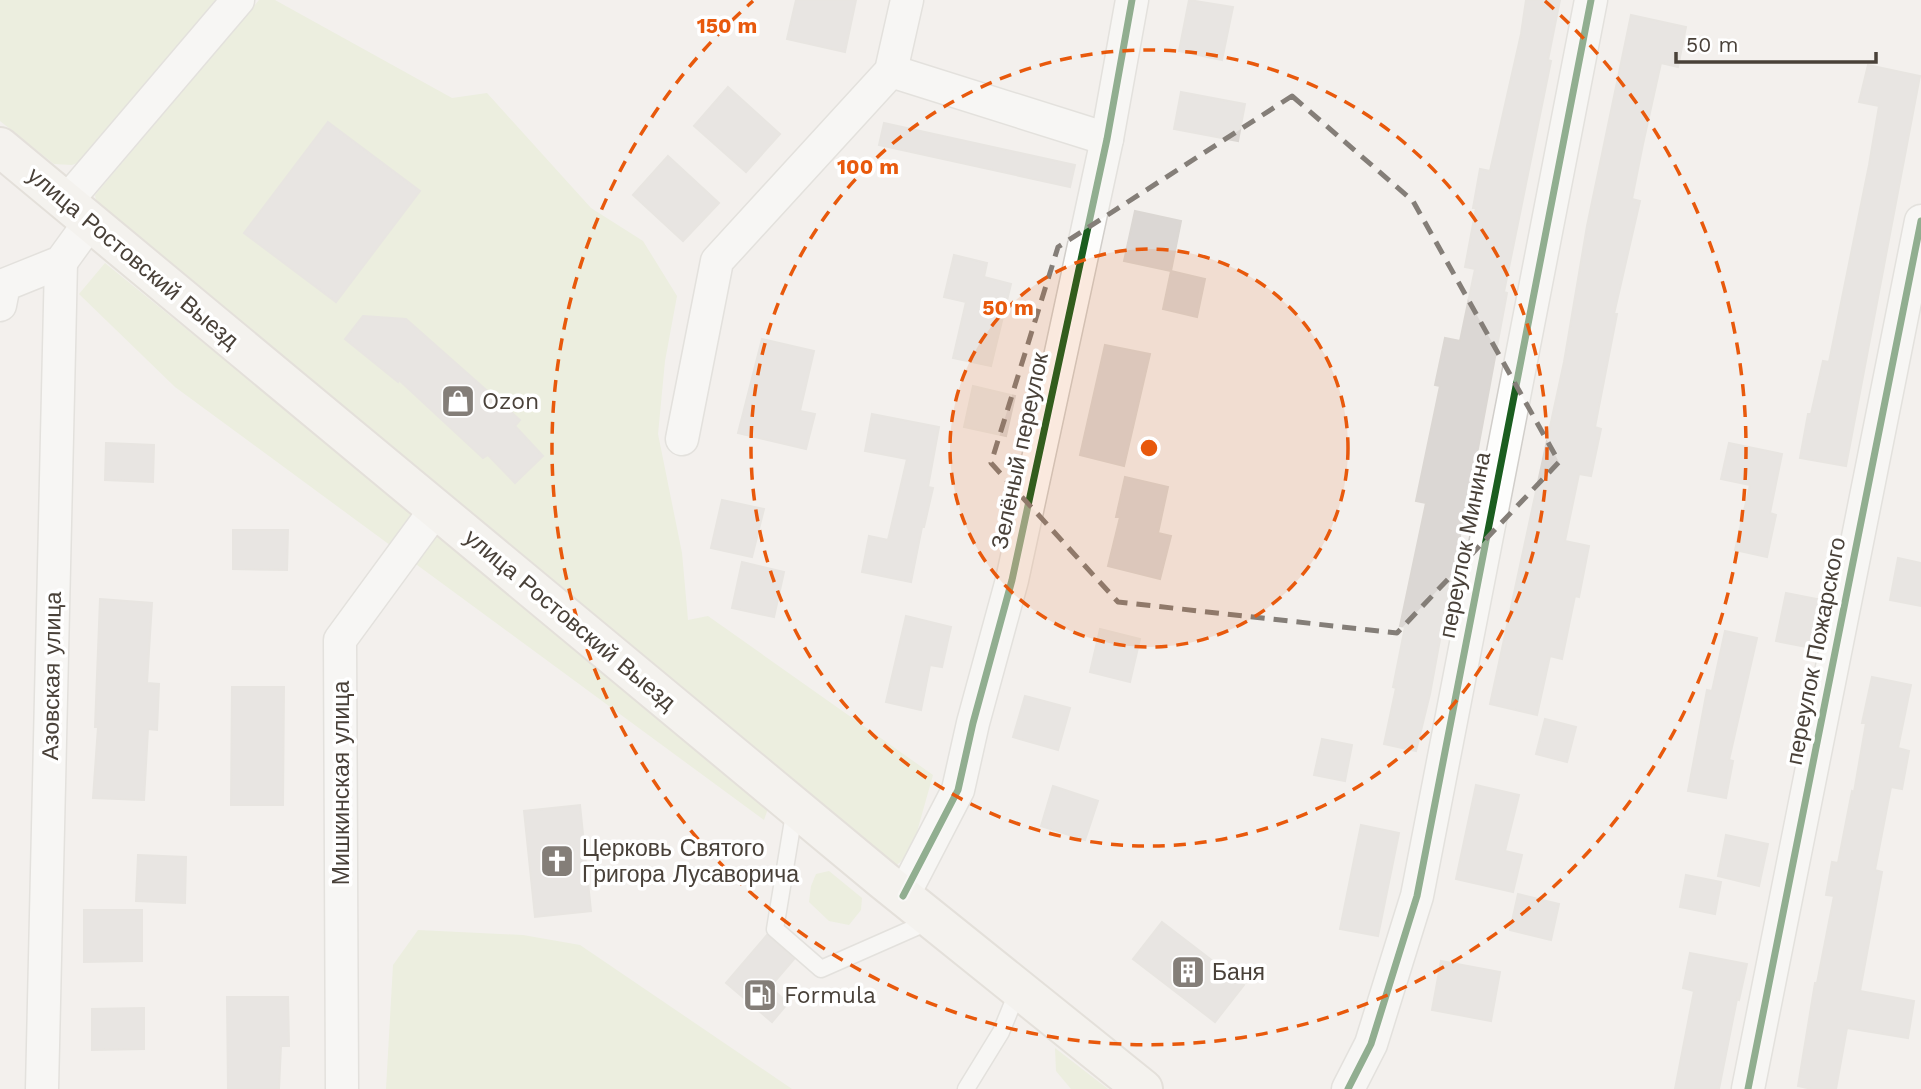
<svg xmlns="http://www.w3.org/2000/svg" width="1921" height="1089" viewBox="0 0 1921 1089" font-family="'Work Sans',sans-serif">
  <rect width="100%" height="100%" fill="#f3f0ed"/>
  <g fill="#e4ebce">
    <polygon points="0,0 218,0 93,157 72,165 54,164 0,121"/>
    <polygon points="259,0 275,0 452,98 487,93 591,208 643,241 677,296 665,361 658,434 682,553 688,620 708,616 933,775 911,853 891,870 99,218 95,195"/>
    <polygon points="105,263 770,803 764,820 175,387 79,294"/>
    <polygon points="829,871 862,898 861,910 849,925 829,921 809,902 811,886 816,874"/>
    <polygon points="418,930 523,935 580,945 792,1089 386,1089 393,965"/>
    <polygon points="1055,1048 1108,1089 1071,1089 1056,1071"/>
  </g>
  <g fill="#dbd7d4" stroke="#dbd7d3" stroke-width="2">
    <polygon points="796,0 856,0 845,52 787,39"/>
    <polygon points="1189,0 1233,7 1222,60 1179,51"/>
    <polygon points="1526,0 1560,0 1548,60 1551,61 1504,292 1507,293 1474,470 1453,569 1430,694 1416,751 1384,744 1396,688 1393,687 1405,627 1400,626 1426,503 1416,501 1440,386 1435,385 1445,338 1460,341 1475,269 1465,267 1476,208 1473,208 1480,169 1490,171 1521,34"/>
    <polygon points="1631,15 1686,27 1678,67 1661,63 1643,144 1632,199 1640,201 1614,314 1617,314 1595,427 1601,429 1591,476 1579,474 1565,541 1589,546 1579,597 1575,596 1562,659 1550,656 1537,715 1490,704 1564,362 1587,226"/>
    <polygon points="1868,65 1920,76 1846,466 1800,458 1808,414 1811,414 1823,361 1829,362 1869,165 1879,106 1859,102"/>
    <polygon points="728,87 780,134 746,172 694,126"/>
    <polygon points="1181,92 1245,104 1238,141 1174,129"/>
    <polygon points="328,122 420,191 336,302 244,233"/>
    <polygon points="884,123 1075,165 1070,187 879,145"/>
    <polygon points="668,156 719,203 683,241 633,195"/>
    <polygon points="1135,211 1181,221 1171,271 1124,261"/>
    <polygon points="954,255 987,263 984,277 1011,284 991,366 953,358 966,302 944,297"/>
    <polygon points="1171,271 1205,279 1197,317 1163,309"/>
    <polygon points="363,316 406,319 520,420 515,426 543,456 515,483 488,455 483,458 399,380 398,382 345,339"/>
    <polygon points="762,339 814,351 800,411 815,414 806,449 738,433"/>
    <polygon points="1105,345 1150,354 1124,466 1080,455"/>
    <polygon points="973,386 1015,396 1006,436 964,427"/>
    <polygon points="872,414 939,427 928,487 933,488 924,527 922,527 911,582 862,572 869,536 888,540 907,459 865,451"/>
    <polygon points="106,443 154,445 153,482 105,480"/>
    <polygon points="1729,443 1782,454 1770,513 1776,515 1767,557 1735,550 1750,485 1721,479"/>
    <polygon points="1125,477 1168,487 1158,533 1171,536 1160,579 1108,566 1120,517 1116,517"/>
    <polygon points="722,500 764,509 752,557 711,548"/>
    <polygon points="233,530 288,530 287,570 233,569"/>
    <polygon points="1898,558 1921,563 1921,606 1890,600"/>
    <polygon points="742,562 784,572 774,617 732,608"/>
    <polygon points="1786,593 1822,600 1812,648 1776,641"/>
    <polygon points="100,599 152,603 147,683 159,684 157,730 148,729 144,800 93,798 98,727 95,727"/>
    <polygon points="906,616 951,627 942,667 930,665 921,710 886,702"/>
    <polygon points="1100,629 1140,639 1130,682 1090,672"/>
    <polygon points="1725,631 1757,638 1729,760 1733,761 1726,798 1688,791 1707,690 1712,691"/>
    <polygon points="1872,677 1911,685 1898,748 1909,751 1902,789 1891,787 1875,870 1882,872 1860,991 1914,1001 1908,1038 1847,1028 1836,1089 1812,1089 1798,1086 1815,983 1817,983 1834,896 1826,895 1832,862 1838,863 1852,791 1854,792 1866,723 1862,723"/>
    <polygon points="232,687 284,687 283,805 231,805"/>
    <polygon points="1025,696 1070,708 1058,750 1013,737"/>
    <polygon points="1545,719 1576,727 1567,762 1536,754"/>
    <polygon points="1322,739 1352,745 1345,781 1314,775"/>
    <polygon points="1476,785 1519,795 1505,851 1522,855 1513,892 1456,879"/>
    <polygon points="1053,786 1098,801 1085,840 1041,826"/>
    <polygon points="580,805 591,911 535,917 524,811"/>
    <polygon points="1361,825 1399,833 1378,936 1340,929"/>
    <polygon points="1726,835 1768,844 1759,886 1718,876"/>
    <polygon points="138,855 186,857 185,903 136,901"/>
    <polygon points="1686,875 1721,882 1715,914 1680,907"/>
    <polygon points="1518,894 1559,904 1551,940 1510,930"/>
    <polygon points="84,910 142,910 142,961 84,962"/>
    <polygon points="1162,922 1244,985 1215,1022 1133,959"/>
    <polygon points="767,935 794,959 770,987 788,1003 772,1022 726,983"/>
    <polygon points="1690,953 1747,964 1739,1000 1737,999 1719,1089 1675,1089 1694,991 1683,988"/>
    <polygon points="1441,961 1500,972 1491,1021 1432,1010"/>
    <polygon points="227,997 288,997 289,1046 281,1046 279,1089 228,1089"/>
    <polygon points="144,1008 144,1049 92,1050 92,1009"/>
  </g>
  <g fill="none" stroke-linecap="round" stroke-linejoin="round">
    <g stroke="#d1ceca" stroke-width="19">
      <g id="lane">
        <polyline points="795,808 775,929 821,969 930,921"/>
        <polyline points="966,1089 1001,1032 1019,988"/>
      </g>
    </g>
    <g stroke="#d1ceca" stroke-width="35">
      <g id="street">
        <polyline points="891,71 1107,139"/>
        <polyline points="66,202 238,0"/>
        <polyline points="0,305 4,285 61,262 90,222"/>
        <polyline points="682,439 717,261 891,71 907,0"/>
        <polyline points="903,896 958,790 973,723 1012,580 1107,139 1132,0"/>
        <polyline points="42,1089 61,262"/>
        <polyline points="342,1089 340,640 436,509"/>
        <polyline points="1348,1089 1371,1044 1417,896 1591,0"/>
        <polyline points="1748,1089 1921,221"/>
      </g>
    </g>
    <g stroke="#d2ccc4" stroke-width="42">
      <polyline id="secondary" points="0,147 883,880 1143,1089"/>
    </g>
    <use href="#lane" stroke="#fdfdfc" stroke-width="16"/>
    <use href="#street" stroke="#fdfdfc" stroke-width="32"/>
    <use href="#secondary" stroke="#f7f4f0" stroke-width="38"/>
    <g stroke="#fff" stroke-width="11">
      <g id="cycleway">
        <polyline points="903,896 958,790 973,723 1012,580 1107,139 1132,0"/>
        <polyline points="1348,1089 1371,1044 1417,896 1591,0"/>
        <polyline points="1748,1089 1921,221"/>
      </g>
    </g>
    <use href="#cycleway" stroke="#1b5e20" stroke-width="7"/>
  </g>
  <path d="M0 0H1921V1089H0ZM 1292,96 L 1413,201 L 1559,462 L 1397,633 L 1118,602 L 991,463 L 1058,247 Z" fill="#f3f0ed" fill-opacity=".55" fill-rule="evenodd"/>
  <path fill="none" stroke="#847e78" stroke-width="5" stroke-dasharray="14 9" stroke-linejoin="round" d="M 1292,96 L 1413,201 L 1559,462 L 1397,633 L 1118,602 L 991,463 L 1058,247 Z"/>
  <circle cx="1149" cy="448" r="199" fill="#e8590c" fill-opacity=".12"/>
  <g fill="none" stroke="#e8590c" stroke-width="3.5" stroke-dasharray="12 9">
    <circle cx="1149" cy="448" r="199"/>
    <circle cx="1149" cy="448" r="398"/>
    <path d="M1545 1A597 597 0 1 1 753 1"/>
  </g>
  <defs>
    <g id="shop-square" transform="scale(1.75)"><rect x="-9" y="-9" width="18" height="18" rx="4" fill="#847e78" stroke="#fff"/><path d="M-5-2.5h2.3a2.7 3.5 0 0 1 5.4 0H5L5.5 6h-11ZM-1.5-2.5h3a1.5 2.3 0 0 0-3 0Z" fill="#fff"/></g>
    <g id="church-square" transform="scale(1.75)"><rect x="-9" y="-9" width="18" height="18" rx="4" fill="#847e78" stroke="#fff"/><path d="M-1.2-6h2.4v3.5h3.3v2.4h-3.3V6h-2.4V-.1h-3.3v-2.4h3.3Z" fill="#fff"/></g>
    <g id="building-square" transform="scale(1.75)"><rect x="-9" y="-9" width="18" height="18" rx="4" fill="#847e78" stroke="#fff"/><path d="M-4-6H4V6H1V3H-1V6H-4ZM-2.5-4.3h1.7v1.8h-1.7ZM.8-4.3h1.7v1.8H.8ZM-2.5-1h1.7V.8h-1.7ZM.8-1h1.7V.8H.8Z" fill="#fff"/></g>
    <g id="fuel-square" transform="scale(1.75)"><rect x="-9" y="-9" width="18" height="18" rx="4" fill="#847e78" stroke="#fff"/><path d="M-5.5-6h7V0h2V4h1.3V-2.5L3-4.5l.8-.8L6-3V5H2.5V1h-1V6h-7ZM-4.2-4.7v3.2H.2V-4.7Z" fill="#fff"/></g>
  </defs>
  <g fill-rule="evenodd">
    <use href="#shop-square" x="458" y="401"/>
    <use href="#church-square" x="557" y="861"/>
    <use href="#building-square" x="1188" y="972"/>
    <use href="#fuel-square" x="760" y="995"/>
  </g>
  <g text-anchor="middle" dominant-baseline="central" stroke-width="7" stroke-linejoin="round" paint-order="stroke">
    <g font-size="23" fill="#494139" stroke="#fff">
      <text transform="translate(133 258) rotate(40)">улица Ростовский Выезд</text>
      <text transform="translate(1020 451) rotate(-78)">Зелёный переулок</text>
      <text transform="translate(1465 545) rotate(-79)">переулок Минина</text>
      <text transform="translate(570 620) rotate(40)">улица Ростовский Выезд</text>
      <text transform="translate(1816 651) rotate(-79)">переулок Пожарского</text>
      <text transform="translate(52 676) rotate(-89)">Азовская улица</text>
      <text transform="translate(341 783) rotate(-90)">Мишкинская улица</text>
    </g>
    <g font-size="23" fill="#494139" stroke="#fff" text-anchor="start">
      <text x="482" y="401">Ozon</text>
      <text x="582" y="848">Церковь Святого<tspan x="582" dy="26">Григора Лусаворича</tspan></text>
      <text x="1212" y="972">Баня</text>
      <text x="784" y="995">Formula</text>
    </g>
  </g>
  <circle cx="1149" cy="448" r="10" fill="#e8590c" stroke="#fff" stroke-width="3.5"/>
  <g font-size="21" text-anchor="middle" font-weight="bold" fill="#e8590c" stroke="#fff" stroke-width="7" stroke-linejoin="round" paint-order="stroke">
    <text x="727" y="33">150 m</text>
    <text x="868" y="174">100 m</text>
    <text x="1008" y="315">50 m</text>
  </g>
  <path d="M1676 52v10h200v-10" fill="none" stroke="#494139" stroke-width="3.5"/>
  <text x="1686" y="52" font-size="21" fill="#494139" stroke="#ffffff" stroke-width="5" paint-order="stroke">50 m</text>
</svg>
